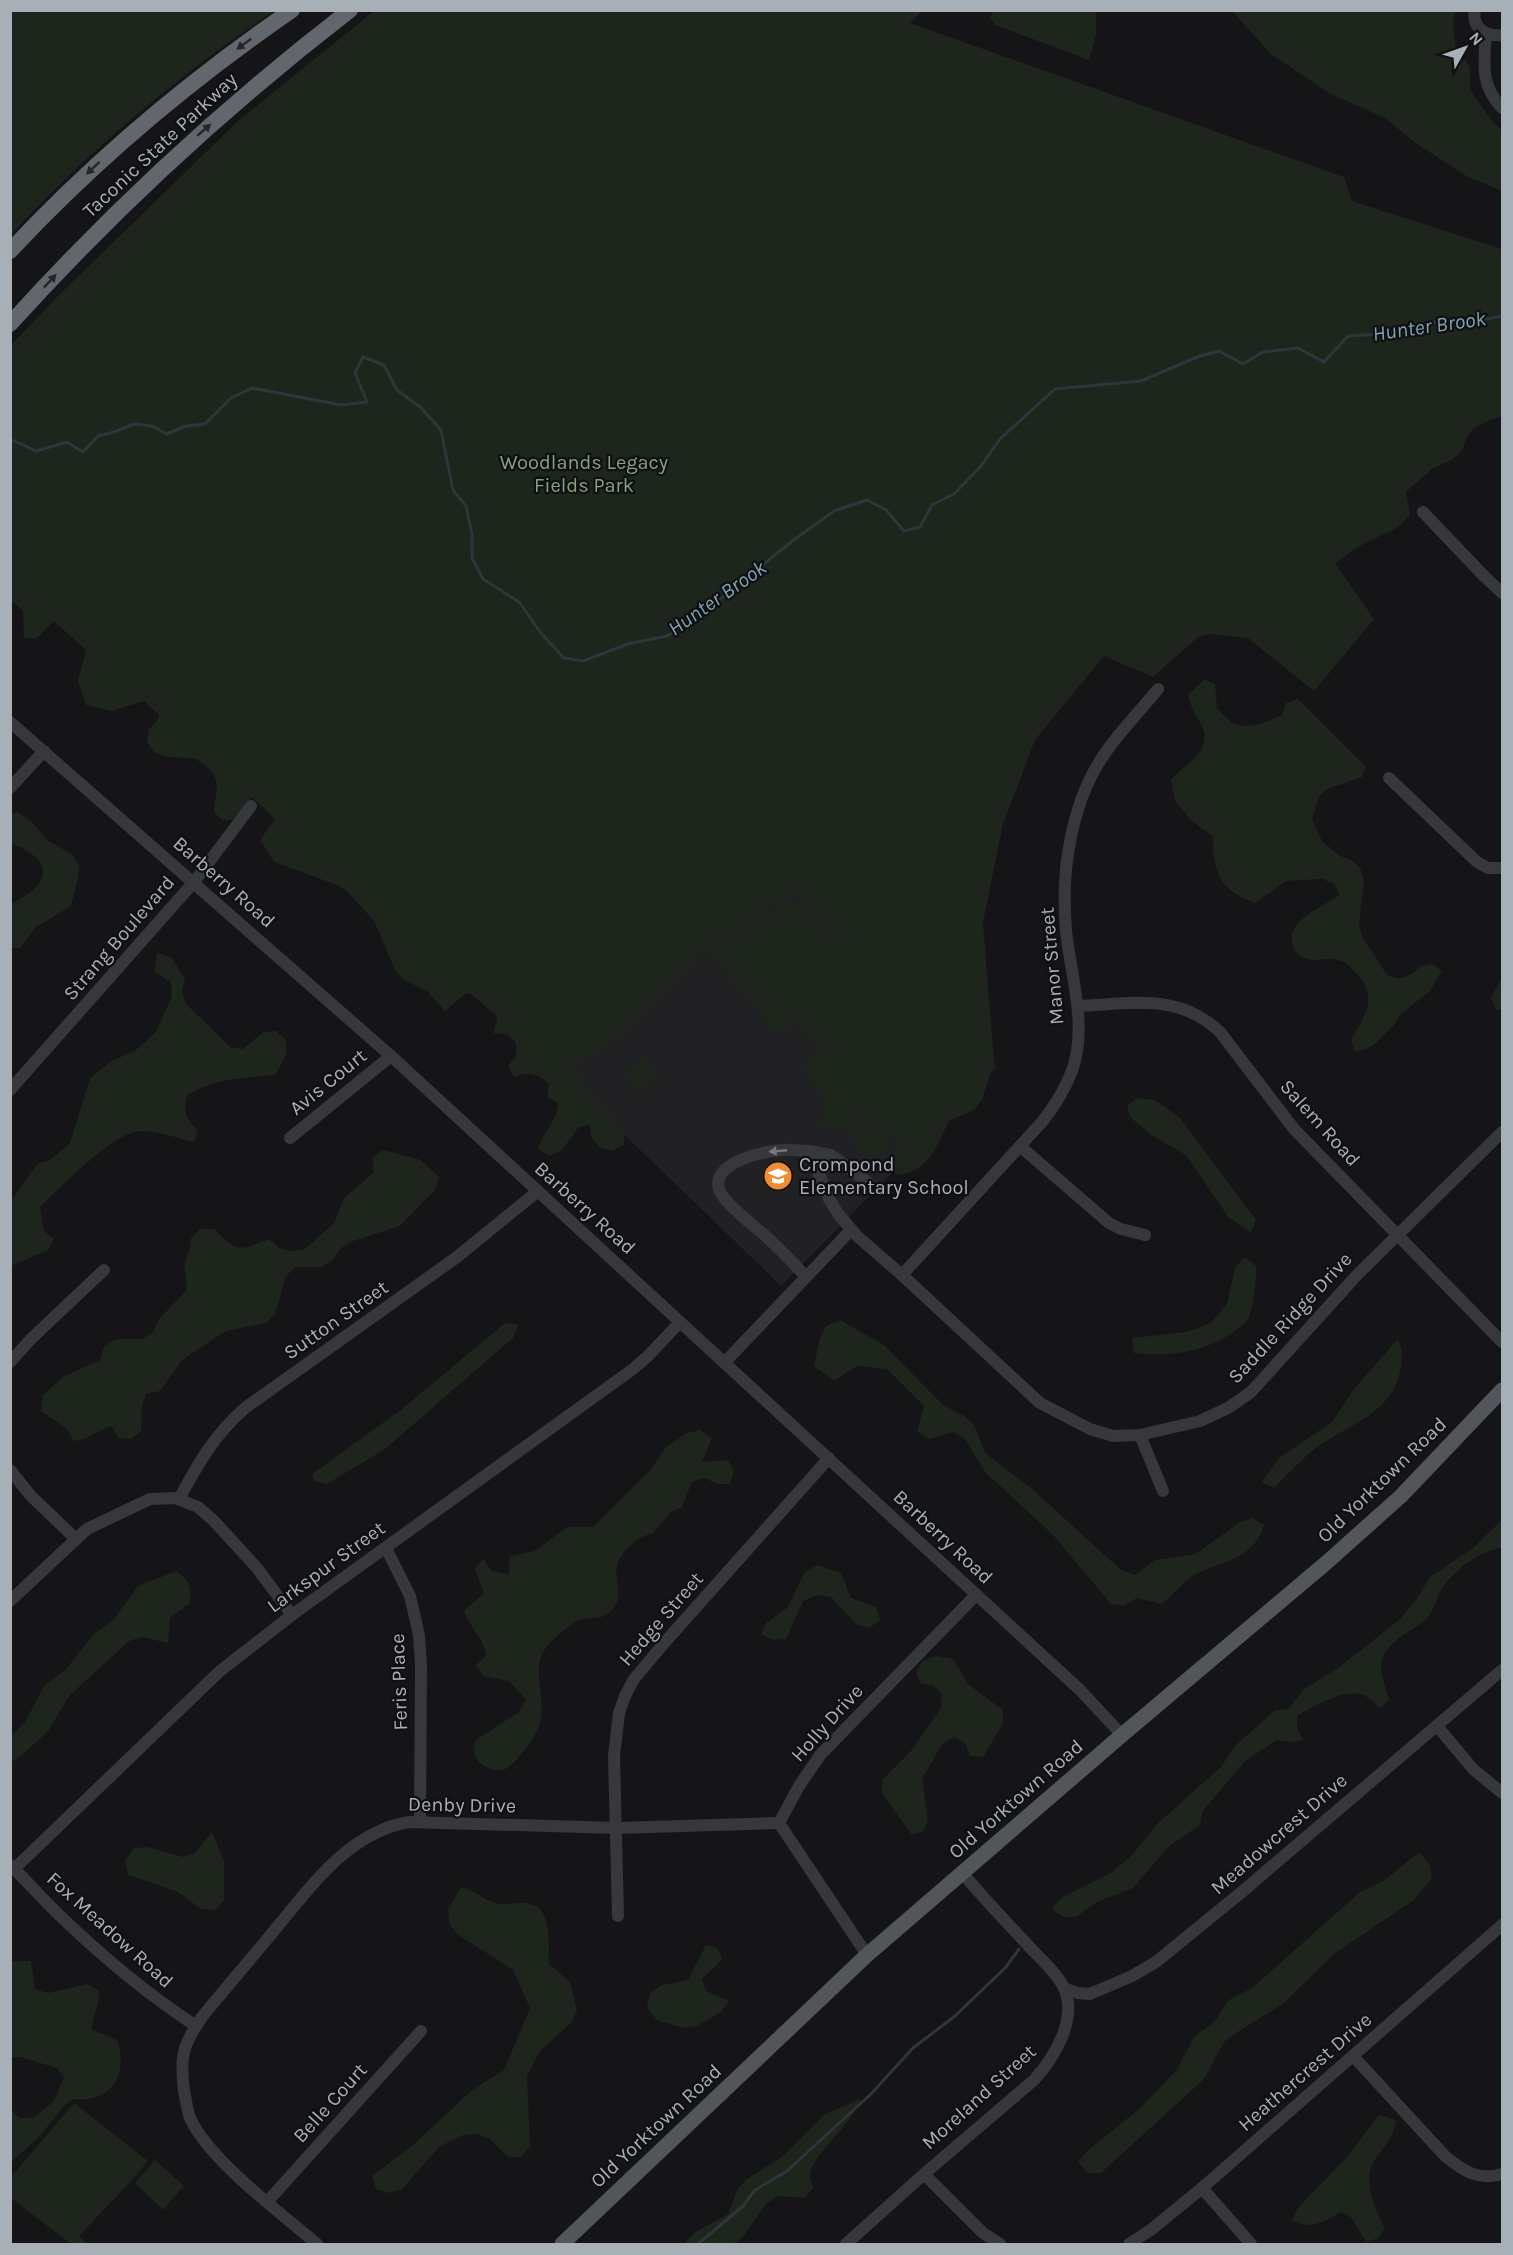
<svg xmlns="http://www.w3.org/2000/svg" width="1513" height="2255" viewBox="0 0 1513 2255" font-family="Karla,sans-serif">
  <rect width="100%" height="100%" fill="#151517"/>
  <polygon fill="#212124" points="795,888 988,1053 997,1067 781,1286 553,1066 697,947"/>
  <g fill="#1d251d">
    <path d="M 10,11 L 11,10 L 274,11 C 178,76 89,150 11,235 Z"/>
    <path d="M 374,11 L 922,11 L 910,23 L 1344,177 L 1352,201 L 1502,249 L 1502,416 L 1485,422 L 1473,429 L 1466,439 L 1462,451 L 1453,459 L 1432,469 L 1406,492 L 1410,515 C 1397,531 1388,532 1371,540 C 1358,546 1347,555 1335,563 L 1374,619 L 1314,691 L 1248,638 L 1210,634 L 1198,637 L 1153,677 L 1104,656 L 1035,740 L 1003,824 L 983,923 L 994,1062 L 982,1100 L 974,1110 L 949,1121 C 936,1147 929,1172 896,1175 L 891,1162 L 897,1137 L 893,1140 L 861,1119 C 847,1136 837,1132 819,1126 L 825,1102 L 801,1067 L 819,1052 L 795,1023 L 778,1036 L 709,952 L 792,898 L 839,935 L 793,893 L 700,955 L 615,1040 L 594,1056 L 581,1059 L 573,1068 L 624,1131 L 624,1145 L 612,1151 L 599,1147 L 591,1137 L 590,1124 L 578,1128 L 562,1150 L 549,1156 L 538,1149 C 543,1132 557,1121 558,1103 L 547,1097 L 549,1084 C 537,1073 529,1071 514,1077 L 508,1066 L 516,1056 L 516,1043 L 507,1034 L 493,1033 L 497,1020 L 497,1016 L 470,993 L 465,994 L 445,1011 L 428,992 L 403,979 L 395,970 L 374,921 L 348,892 L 337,885 L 274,862 L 260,840 L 275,819 L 252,797 L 235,820 L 222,820 L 214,812 L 217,786 L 214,774 L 205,765 L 194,758 L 166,757 L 154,752 L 147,742 L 149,729 L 158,720 L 159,715 L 144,701 L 111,711 L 86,705 L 78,681 L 86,650 L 54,621 L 36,639 L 24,638 L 23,611 L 10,599 L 10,346 L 60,294 L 238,121 Z"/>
    <polygon points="993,11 1096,11 1096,35 1089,60 995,25 990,18"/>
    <polygon points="1232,11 1455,11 1453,24 1456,47 1470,67 1470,90 1490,118 1502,131 1502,191 1468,177 1414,142 1385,118 1329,93 1271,54"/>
    <path d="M 1205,679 L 1215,684 L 1217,708 C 1222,713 1229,721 1235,724 C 1249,730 1270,721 1282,715 L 1286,703 L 1298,699 L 1365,766 L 1362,777 L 1327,789 L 1319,797 L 1312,819 L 1322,841 L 1340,856 L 1352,860 L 1360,868 L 1364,880 L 1359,925 L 1362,936 L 1387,975 L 1399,979 L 1411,974 L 1421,966 L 1433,964 L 1442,971 L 1430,991 L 1401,1014 L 1394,1025 L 1377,1042 L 1367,1049 L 1355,1052 L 1351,1040 C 1365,1015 1379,999 1357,974 C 1350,967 1346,961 1335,959 C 1326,958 1316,962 1308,959 C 1301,958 1297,954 1294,948 C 1281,923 1323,906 1340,895 L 1334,884 L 1322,879 L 1286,881 L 1255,903 C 1215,887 1216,874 1212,836 L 1191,820 L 1175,801 L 1171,779 C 1186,765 1213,749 1202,726 C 1196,715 1190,707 1188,695 Z"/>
    <path d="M 17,812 L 31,821 L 48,841 L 72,854 L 79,866 L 78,879 L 71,906 L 36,927 L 20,948 L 11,948 L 11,905 C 19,899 31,893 37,886 C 56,863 27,850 11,843 L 11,814 Z"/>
    <path d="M 157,953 L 171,957 L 185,979 L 182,992 L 186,1004 L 230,1047 L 243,1049 L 263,1032 L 276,1031 L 286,1040 L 287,1053 L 275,1075 C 246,1078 211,1078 187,1096 C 183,1112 186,1120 198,1130 L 194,1142 C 178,1138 160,1132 143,1131 C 115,1129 61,1188 40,1207 L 44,1231 L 54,1239 L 48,1250 L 11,1266 L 11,1201 L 37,1164 L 50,1160 L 70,1143 L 90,1078 L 110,1062 L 136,1050 L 156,1032 L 172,996 L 171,982 L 154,972 Z"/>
    <polygon points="1502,977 1502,1010 1496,1010 1491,998"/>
    <polygon points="643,1056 659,1075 640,1091 624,1072"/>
    <polygon points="1139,1098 1155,1100 1180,1118 1256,1220 1251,1232 1229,1218 1186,1155 1151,1135 1130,1117 1127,1105"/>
    <polygon points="861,1121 889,1137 891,1147 886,1152 868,1155 853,1143 853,1130"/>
    <path d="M 383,1150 L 421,1160 L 439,1177 L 435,1190 L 400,1226 L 350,1242 L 340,1249 L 333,1260 L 322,1267 L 295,1267 L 286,1276 L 275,1315 L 266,1323 L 226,1331 L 182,1360 L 160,1391 L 146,1394 L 142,1406 L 141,1431 L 131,1439 L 118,1438 L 112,1426 C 97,1430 90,1439 74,1441 L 67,1429 L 41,1411 L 43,1395 L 63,1377 L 100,1360 L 104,1346 L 116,1339 L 142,1339 L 153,1332 L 159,1319 L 187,1290 L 184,1264 L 189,1252 L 191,1238 L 200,1229 L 214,1229 C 238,1253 238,1251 269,1239 L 279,1248 L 292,1251 L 305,1249 L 334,1223 L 344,1198 L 374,1172 L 372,1158 Z"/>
    <path d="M 1245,1257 L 1256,1266 C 1257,1278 1253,1311 1247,1321 C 1245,1324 1239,1327 1236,1330 C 1208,1352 1170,1357 1134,1353 L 1132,1338 L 1186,1332 L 1211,1323 L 1227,1304 L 1235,1267 Z"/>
    <path d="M 840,1320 L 884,1345 L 943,1405 L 966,1417 L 975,1427 L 985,1453 L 1030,1487 L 1121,1570 L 1135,1575 L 1155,1560 L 1196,1554 L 1240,1522 L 1253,1518 L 1264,1525 C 1255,1559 1222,1561 1194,1575 C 1183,1582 1172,1595 1162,1604 L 1137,1598 L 1124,1606 L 1111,1604 L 1053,1535 L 985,1472 L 965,1439 L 953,1432 L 929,1439 L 917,1431 L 924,1406 L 887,1369 L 857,1366 L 834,1381 L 814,1366 L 820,1338 L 826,1326 Z"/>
    <polygon points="505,1323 518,1325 513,1338 385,1449 327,1484 314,1481 312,1474 402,1409"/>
    <path d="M 1398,1339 C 1403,1351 1402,1358 1400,1371 C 1392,1416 1342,1426 1311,1452 C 1298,1463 1286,1476 1274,1488 L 1262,1482 L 1279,1458 L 1332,1422 L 1354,1389 Z"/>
    <path d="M 700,1430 L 712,1438 L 702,1462 L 728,1460 L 734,1471 L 730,1484 L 717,1484 L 705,1478 L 692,1482 L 682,1507 L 670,1513 L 652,1534 C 641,1536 637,1539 629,1547 C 602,1573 629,1588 613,1609 C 603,1621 593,1616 580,1620 C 573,1622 549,1642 545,1649 C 530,1671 549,1705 538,1729 C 533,1740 517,1762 507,1768 C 496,1774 477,1766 474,1753 C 473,1749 475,1744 476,1740 L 519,1712 L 526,1700 L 509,1681 L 483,1676 L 476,1665 L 486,1656 C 484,1638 470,1628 464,1611 L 484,1593 L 475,1569 L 483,1559 L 492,1571 L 509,1574 L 510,1556 L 535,1551 L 567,1527 L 593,1527 L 651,1469 L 666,1447 L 687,1433 Z"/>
    <path d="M 1502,1520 L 1502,1548 C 1481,1550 1458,1568 1445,1584 C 1436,1595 1436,1610 1425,1620 C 1410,1632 1388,1641 1382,1660 C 1378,1671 1387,1689 1389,1700 L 1380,1708 C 1374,1702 1369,1697 1360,1694 C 1344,1689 1311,1707 1297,1716 L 1297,1729 L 1303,1740 L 1290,1742 L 1277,1740 L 1245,1761 L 1202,1812 L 1200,1825 L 1168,1847 L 1133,1888 L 1097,1902 L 1076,1917 L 1063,1917 L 1052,1909 L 1061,1898 L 1112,1872 L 1132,1855 L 1158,1823 L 1221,1767 L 1235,1746 L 1275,1710 L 1288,1709 L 1304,1689 L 1338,1668 L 1399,1620 L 1416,1600 L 1430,1577 L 1473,1548 Z"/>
    <polygon points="817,1565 841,1573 851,1598 876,1607 880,1620 869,1628 857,1625 831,1597 817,1595 803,1601 786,1639 773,1640 761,1634 766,1623 788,1607 805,1572"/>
    <path d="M 176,1571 C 189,1580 192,1587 190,1603 L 170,1618 L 168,1643 L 142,1637 L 129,1641 L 69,1696 L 49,1730 L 20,1757 L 11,1762 L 11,1736 L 25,1722 L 45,1685 L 67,1668 L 93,1635 L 114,1619 L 138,1586 Z"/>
    <polygon points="936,1656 953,1659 969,1685 1003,1710 1003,1723 983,1757 970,1756 966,1744 955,1737 942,1744 922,1779 928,1820 923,1832 911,1834 882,1793 882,1780 911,1751 941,1708 942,1694 933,1685 921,1684 916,1673 923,1661"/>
    <polygon points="212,1832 224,1861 224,1900 215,1910 201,1909 178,1892 128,1875 125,1861 134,1848 147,1847 183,1857 195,1853"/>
    <polygon points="1419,1852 1430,1865 1432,1878 1414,1900 1334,1954 1284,2003 1236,2033 1224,2042 1204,2079 1101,2173 1088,2173 1078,2162 1086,2152 1139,2109 1176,2071 1194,2037 1214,2022 1229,2000 1252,1988 1360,1892 1385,1880"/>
    <path d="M 461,1887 C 477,1891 484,1901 499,1904 C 508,1905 518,1902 528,1903 C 554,1908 548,1944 549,1964 L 570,1982 L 577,2010 L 572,2022 L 540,2051 L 527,2076 L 530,2147 L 521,2157 L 508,2157 L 490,2139 L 477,2134 L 463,2135 L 439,2147 L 402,2189 L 388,2193 L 376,2189 L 372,2176 L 414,2144 L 472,2090 L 504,2070 L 530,2008 L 513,1970 L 457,1934 L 449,1923 L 448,1910 Z"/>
    <polygon points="706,1945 718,1948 722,1960 702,1979 706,1991 729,2001 721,2012 697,2026 684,2028 658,2021 647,2008 650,1993 662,1985 688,1980"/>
    <path d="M 11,1961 L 31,1961 L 35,1989 L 48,1993 L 87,1984 L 99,1991 C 100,2007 92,2014 92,2030 L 117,2040 C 129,2075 111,2103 73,2099 L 63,2107 L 39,2137 L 11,2162 L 11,2110 L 20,2118 L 33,2118 L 53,2102 L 64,2078 L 57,2068 L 20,2057 L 11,2058 Z"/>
    <path d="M 861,2098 C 853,2125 813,2153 810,2174 C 809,2178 812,2184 813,2188 L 805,2198 L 777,2196 L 766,2204 L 743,2237 L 734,2244 L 684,2244 L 694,2233 L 728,2214 L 738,2188 L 747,2179 L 782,2157 L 824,2115 Z"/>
    <polygon points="74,2103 148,2161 132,2180 79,2236 87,2244 71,2244 11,2198 11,2177"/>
    <path d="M 1379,2115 L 1396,2120 C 1393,2141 1382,2147 1372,2165 C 1364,2182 1375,2212 1385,2227 L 1379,2238 L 1366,2242 L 1352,2218 L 1341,2212 C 1322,2222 1313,2230 1292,2221 L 1297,2209 L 1347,2157 Z"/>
    <polygon points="155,2160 184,2186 163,2210 135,2183"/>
  </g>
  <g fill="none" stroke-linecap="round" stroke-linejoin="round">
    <g stroke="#2b373b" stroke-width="3">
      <polyline points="10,439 36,451 67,442 83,452 98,436 114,432 134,424 152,426 167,434 186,426 205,424 231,398 252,388 341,405 367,402 355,373 363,357 384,365 397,390 420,407 441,430 453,490 466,506 472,534 472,558 483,579 519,602 541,633 564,658 583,661 628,644 667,636 704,612 795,539 834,511 867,500 886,510 904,531 920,527 932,505 954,494 981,466 1000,439 1055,389 1141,381 1200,356 1219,351 1243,364 1263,352 1298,348 1324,362 1348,336 1414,332 1431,322 1465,323 1502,316"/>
      <polyline points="698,2244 743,2206 755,2190 787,2171 871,2094 913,2048 955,2016 1006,1967 1019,1949"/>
    </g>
    <g stroke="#36383c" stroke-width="12">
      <path d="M 1475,10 C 1471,28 1487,37 1502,35"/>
      <path d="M 1486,34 C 1484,63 1480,85 1502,108"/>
      <polyline points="1423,512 1484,576 1502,593"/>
      <polyline points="10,722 391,1056 1080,1690 1122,1735"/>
      <polyline points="1389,778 1477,862 1488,868 1502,868"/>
      <polyline points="10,788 44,751"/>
      <path d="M 1078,1006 C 1131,1004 1178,992 1220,1032 L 1294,1129 L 1502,1342"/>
      <polyline points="10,1090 194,882 251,806"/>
      <polyline points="290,1138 391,1056"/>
      <polyline points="1021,1147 1109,1223 1121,1229 1145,1235"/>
      <polyline points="810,1151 831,1155 869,1183"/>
      <path d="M 902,1275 L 1042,1122 C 1054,1107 1065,1089 1072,1071 C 1088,1026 1071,977 1066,931 C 1064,906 1064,879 1068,854 C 1072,827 1081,795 1094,771 C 1110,741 1137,715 1158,689"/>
      <path d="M 806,1277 C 796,1266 785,1254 774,1244 C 761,1230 724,1205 719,1189 C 711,1162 765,1151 782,1150 C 791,1149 801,1151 810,1151 L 829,1199 L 839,1215 L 857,1236 L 902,1275 L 1040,1403 L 1090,1429 L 1113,1436 L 1140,1435 L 1200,1421 L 1228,1408 L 1251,1392 L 1357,1275 L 1502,1132"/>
      <polyline points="10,1362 32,1338 104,1270"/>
      <polyline points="725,1362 851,1230"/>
      <polyline points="1140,1435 1163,1491"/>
      <polyline points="10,1470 31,1496 76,1539"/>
      <path d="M 179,1499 C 198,1464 214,1435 245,1408 L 457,1257 L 538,1191"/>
      <polyline points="386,1548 410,1596 419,1635 421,1665 420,1822"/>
      <polyline points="10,1601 87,1529 150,1499 175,1498 198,1507 214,1521 257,1568 292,1615"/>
      <polyline points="1437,1726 1473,1769 1502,1793"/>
      <path d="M 10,1865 C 25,1879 38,1894 53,1909 C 97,1952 144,1992 196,2026"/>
      <polyline points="14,1869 220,1671 292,1615 633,1369 648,1356 680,1322"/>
      <polyline points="618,1916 614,1756 619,1713 625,1696 634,1679 666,1641 829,1458"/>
      <polyline points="867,1955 779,1823 799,1786 821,1754 976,1595"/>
      <polyline points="1064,1988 1077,1993 1090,1994 1132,1976 1156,1962 1243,1891 1502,1670"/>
      <path d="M 1353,2056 L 1445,2156 C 1463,2171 1478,2181 1502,2174"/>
      <polyline points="924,2174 983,2233 1000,2244"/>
      <polyline points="1202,2188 1251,2244"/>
      <polyline points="268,2201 421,2031"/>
      <path d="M 317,2244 C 281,2213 209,2160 190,2118 C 187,2109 186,2100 184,2091 C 180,2057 182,2046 202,2017 C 225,1989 249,1961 273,1932 C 310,1888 348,1832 409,1822 L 617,1828 L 779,1823"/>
      <path d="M 846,2244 L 924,2174 L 1034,2080 C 1054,2058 1078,2019 1064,1988 C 1056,1971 1037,1956 1025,1942 C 1004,1920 983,1897 963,1874"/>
      <polyline points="1129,2244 1152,2229 1202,2188 1502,1925"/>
    </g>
    <polyline stroke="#52565b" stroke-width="15" points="562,2244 867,1955 1122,1735 1326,1563 1401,1496 1502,1390"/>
    <g stroke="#62676d" stroke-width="16">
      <path d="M 10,251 C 95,160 189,81 292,10"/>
      <path d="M 10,324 C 114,209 227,105 350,10"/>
    </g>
  </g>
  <defs><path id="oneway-solid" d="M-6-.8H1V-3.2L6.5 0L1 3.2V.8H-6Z" transform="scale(1.5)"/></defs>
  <g fill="#242629">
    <use href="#oneway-solid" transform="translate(244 44) rotate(144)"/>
    <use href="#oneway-solid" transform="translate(204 130) rotate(-41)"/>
    <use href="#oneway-solid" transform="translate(93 168) rotate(137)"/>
    <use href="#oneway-solid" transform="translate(50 281) rotate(-47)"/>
  </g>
  <use fill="#747980" href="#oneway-solid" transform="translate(778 1151) rotate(175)"/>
  <defs>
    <g id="school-disc" transform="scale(1.5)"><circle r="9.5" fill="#f18c32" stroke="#101012"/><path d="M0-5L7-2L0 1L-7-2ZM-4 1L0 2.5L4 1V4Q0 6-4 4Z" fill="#fff"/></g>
  </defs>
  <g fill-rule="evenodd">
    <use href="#school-disc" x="778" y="1176"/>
  </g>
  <g text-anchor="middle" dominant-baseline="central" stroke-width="4.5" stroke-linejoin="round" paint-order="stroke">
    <g font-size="20" fill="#a7afb7" stroke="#101012">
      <text transform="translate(160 145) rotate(-43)">Taconic State Parkway</text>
      <text transform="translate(224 882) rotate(41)">Barberry Road</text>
      <text transform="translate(119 938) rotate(-49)">Strang Boulevard</text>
      <text transform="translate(1052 966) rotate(-95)">Manor Street</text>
      <text transform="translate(328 1082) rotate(-39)">Avis Court</text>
      <text transform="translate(1320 1123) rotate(48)">Salem Road</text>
      <text transform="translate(585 1208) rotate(42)">Barberry Road</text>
      <text transform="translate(1290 1318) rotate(-47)">Saddle Ridge Drive</text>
      <text transform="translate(336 1320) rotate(-35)">Sutton Street</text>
      <text transform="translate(1382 1480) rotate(-44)">Old Yorktown Road</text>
      <text transform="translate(943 1537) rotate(43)">Barberry Road</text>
      <text transform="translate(326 1567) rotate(-36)">Larkspur Street</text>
      <text transform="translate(661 1619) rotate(-49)">Hedge Street</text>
      <text transform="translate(399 1682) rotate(-92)">Feris Place</text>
      <text transform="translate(827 1723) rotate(-48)">Holly Drive</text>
      <text transform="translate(1016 1799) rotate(-41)">Old Yorktown Road</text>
      <text transform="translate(462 1805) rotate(1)">Denby Drive</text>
      <text transform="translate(1279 1834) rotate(-41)">Meadowcrest Drive</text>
      <text transform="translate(110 1930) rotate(42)">Fox Meadow Road</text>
      <text transform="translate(1305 2072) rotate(-41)">Heathercrest Drive</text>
      <text transform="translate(979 2097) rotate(-42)">Moreland Street</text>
      <text transform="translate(330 2103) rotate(-48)">Belle Court</text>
      <text transform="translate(656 2126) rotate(-43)">Old Yorktown Road</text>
    </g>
    <g font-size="20" fill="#83a27e" stroke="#101012">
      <text x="584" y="462">Woodlands Legacy<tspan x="584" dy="23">Fields Park</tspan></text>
    </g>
    <g font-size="20" fill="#a7afb7" stroke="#101012" text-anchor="start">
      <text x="799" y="1164">Crompond<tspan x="799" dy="23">Elementary School</tspan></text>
    </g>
    <g font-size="21" font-style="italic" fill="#7ea4b2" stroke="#101012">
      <text transform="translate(1429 326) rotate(-8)">Hunter Brook</text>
      <text transform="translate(717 598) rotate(-35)">Hunter Brook</text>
    </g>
  </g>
  <rect width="1513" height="2255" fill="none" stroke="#a7afb7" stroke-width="24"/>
  <g transform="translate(1465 48) rotate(50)" stroke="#101012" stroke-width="4.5" paint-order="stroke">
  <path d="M0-4.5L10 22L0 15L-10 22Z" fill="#a7afb7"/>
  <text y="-9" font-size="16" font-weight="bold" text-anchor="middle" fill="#a7afb7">N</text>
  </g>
</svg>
